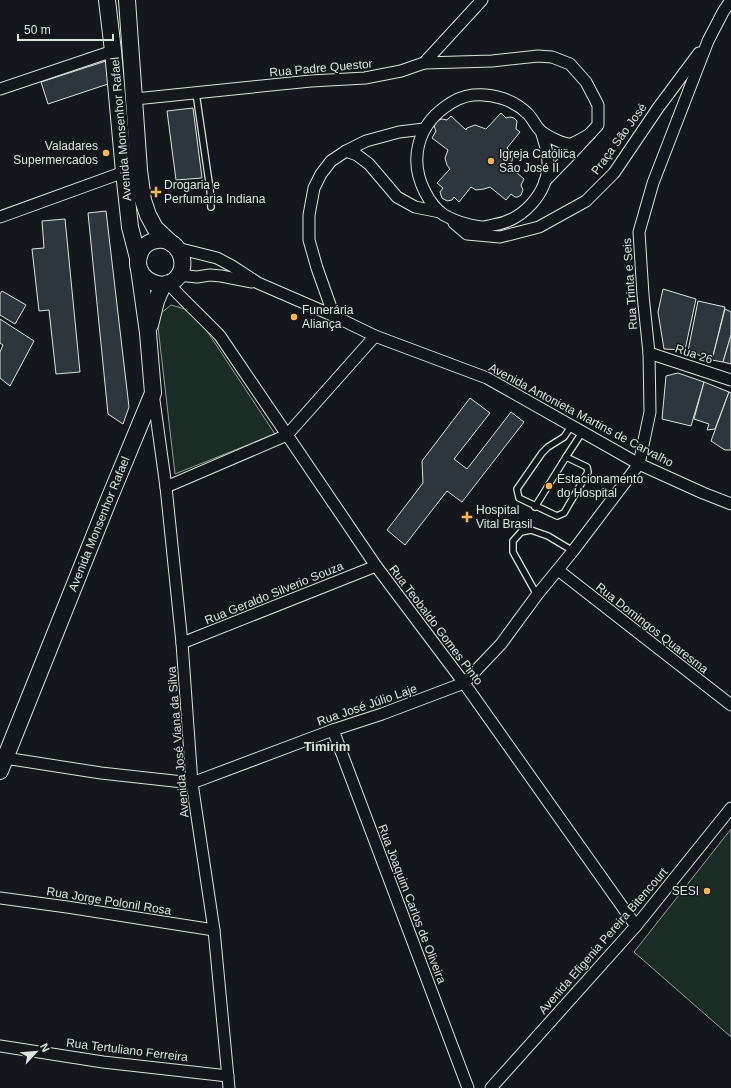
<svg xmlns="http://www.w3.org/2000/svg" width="731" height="1088" viewBox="0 0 731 1088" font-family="Helvetica,sans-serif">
  <rect width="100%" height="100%" fill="#14181c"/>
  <g fill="#1a2d24" stroke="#939e99">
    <polygon points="171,305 185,309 203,325 275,434 175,474 158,327 161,313"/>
    <polygon points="731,829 731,1037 634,952"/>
  </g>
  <g fill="#2c363c" stroke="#d8e6dc">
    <polygon points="106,61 111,83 48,104 41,82"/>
    <polygon points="193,108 202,178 176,180 167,111"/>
    <polygon points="501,113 506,118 510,117 514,118 517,121 516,129 520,132 507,148 513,155 512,161 509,166 524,179 521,185 523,190 521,195 518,197 515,197 511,194 506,200 490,187 484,189 476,190 471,187 459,202 454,197 452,200 447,201 442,198 440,192 443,188 437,183 450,169 447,165 445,158 448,150 432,138 436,131 434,126 436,121 442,119 447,120 451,116 466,130 467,128 475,125 486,129"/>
    <polygon points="106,211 129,407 123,424 108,414 88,213"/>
    <polygon points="65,219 80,372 56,374 49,310 39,311 32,249 44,248 42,221"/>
    <polygon points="663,289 696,299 685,350 664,349 658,312"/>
    <polygon points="2,291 26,305 15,324 0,315 0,294"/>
    <polygon points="698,301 725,307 712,360 688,351"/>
    <polygon points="725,309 731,312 731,335 723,362 712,360"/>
    <polygon points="0,319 34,341 10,386 0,378 0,352 3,345 0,343"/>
    <polygon points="731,335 731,364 723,362"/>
    <polygon points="678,373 704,382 691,426 662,419 666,376"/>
    <polygon points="704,382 729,392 715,429 707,430 709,424 694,419"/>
    <polygon points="729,392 731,393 731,450 725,450 711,441"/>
    <polygon points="470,398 490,413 454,459 467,469 511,412 524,422 462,502 447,491 405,545 387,530 423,483 422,461"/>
  </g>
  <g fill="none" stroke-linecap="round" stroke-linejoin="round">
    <g stroke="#d8e6dc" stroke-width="8">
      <g id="service">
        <polyline points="196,93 210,189 211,207"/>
        <polyline points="572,425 564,437 548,447 542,453 517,489 519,498 557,516 564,513 588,472 587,467 566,457 583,431"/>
        <polyline points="535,507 566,457"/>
        <polyline points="537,595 513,552 513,541 521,532 531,530 548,536 573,551"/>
      </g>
    </g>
    <g stroke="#d8e6dc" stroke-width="13">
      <g id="minor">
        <polyline points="424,63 492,61 538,56 552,57 570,64 586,82 598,105 598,125 573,152 545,181"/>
        <polyline points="0,89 113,51"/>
        <polyline points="135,99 311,81 365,78 401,71 424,63 482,0"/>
        <path d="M 541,131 C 544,141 548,151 548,163 C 548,194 522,221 493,225 C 489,226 485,227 481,227 C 467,225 456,222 444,215 C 436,210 429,200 425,192 C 409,161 417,127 445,107 C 453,101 463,96 473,95 C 493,93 514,100 528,114 C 533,119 536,127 541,131 C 547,136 564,145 571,144 C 576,142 585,137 590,134"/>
        <polyline points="346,151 357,155 369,164 386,184 397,197 415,207 440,212"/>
        <polyline points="0,217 124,172"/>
        <polyline points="454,223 467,234 500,237 539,227 586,201 614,173 658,108 699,53"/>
        <polyline points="177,248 217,258 232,266 258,283 334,316 375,336 487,378 639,464 703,493 731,504"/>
        <polyline points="178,275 197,277 210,275 221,276 252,282"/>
        <path d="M 168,283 C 184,301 203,318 220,336 L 376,566 L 464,683 L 636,926"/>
        <polyline points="334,316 317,268 309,240 309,215 314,188 321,174 331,161 346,151 366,141 399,132 424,129"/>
        <polyline points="649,353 731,380"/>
        <polyline points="153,393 166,487 182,643 192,783 214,930 229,1088"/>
        <polyline points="166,487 287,435 375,336"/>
        <polyline points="558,570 731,705"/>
        <polyline points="182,643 376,566"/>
        <polyline points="333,730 468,1088"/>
        <polyline points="5,758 101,773 192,783 333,730 382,714 464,683 501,644 537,595 573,551 639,464 650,412 649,353 643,295 639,232 653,183 708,41 723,12 731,0"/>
        <polyline points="0,898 67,907 214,930"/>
        <polyline points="0,1046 103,1062 228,1076"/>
        <polyline points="491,1088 636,926 731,808"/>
      </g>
    </g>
    <g stroke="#d8e6dc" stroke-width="18">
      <g id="secondary">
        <polyline points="107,0 113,51 124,172 130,227 138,258"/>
        <polyline points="127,0 139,170 143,200 148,215 155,228 171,243"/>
        <path d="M 150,325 L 156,301 L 163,285 C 165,284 169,283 172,282 C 194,268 178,233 153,241 C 147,243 142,247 140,253 C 133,271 146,283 163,285"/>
        <polyline points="0,771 109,499 153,393 148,333 139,269"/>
      </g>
    </g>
    <use href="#service" stroke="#14181c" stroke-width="5.5"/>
    <use href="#minor" stroke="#14181c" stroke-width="11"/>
    <use href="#secondary" stroke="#14181c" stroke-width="16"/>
  </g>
  <g fill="#ffb74d" stroke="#14181c" stroke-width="1.5">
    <circle cx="106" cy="153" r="4"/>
    <circle cx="491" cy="161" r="4"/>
    <path d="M154 186h4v4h4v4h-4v4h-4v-4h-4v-4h4z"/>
    <circle cx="294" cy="317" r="4"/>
    <circle cx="549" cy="486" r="4"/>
    <path d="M465 511h4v4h4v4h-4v4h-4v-4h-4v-4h4z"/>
    <circle cx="707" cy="891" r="4"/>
  </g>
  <g text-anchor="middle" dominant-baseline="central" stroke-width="3" stroke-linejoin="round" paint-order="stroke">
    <g font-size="12" fill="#d8e6dc" stroke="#14181c">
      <text transform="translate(321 68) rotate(-5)">Rua Padre Questor</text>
      <text transform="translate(121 129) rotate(-95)">Avenida Monsenhor Rafael</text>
      <text transform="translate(619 139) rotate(-54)">Praça São José</text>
      <text transform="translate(630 284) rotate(-94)">Rua Trinta e Seis</text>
      <text transform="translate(694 354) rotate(18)">Rua 26</text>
      <text transform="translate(581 415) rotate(28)">Avenida Antonieta Martins de Carvalho</text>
      <text transform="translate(99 524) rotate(-68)">Avenida Monsenhor Rafael</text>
      <text transform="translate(274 593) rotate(-22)">Rua Geraldo Silverio Souza</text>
      <text transform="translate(436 625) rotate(53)">Rua Teobaldo Gomes Pinto</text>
      <text transform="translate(652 628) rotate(38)">Rua Domingos Quaresma</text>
      <text transform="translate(367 705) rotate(-19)">Rua José Júlio Laje</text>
      <text transform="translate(178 742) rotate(-95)">Avenida José Viana da Silva</text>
      <text transform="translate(109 901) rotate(9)">Rua Jorge Polonil Rosa</text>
      <text transform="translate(412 904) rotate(69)">Rua Joaquim Carlos de Oliveira</text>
      <text transform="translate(603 941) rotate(-49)">Avenida Efigenia Pereira Bitencourt</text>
      <text transform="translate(127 1050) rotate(7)">Rua Tertuliano Ferreira</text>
    </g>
    <g font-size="12" fill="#d8e6dc" stroke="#14181c" text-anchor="start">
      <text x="98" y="146" text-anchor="end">Valadares<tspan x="98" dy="14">Supermercados</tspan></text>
      <text x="499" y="154">Igreja Católica<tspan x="499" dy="14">São José II</tspan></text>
      <text x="164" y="185">Drogaria e<tspan x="164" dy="14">Perfumaria Indiana</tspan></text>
      <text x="302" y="310">Funerária<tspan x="302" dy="14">Aliança</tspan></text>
      <text x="557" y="479">Estacionamento<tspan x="557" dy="14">do Hospital</tspan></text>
      <text x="476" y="510">Hospital<tspan x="476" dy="14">Vital Brasil</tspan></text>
      <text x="699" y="891" text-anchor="end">SESI</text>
    </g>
    <g font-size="13" font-weight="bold" fill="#d8e6dc" stroke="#14181c">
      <text x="327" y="746">Timirim</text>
    </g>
  </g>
  <g transform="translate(36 1052) rotate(64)" stroke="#14181c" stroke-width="3" paint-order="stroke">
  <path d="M0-3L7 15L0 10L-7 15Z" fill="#d8e6dc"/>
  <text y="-6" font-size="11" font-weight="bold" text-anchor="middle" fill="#d8e6dc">N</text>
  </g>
  <path d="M18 34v6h95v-6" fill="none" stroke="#d8e6dc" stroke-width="2"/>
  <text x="24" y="34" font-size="12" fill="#d8e6dc" stroke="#14181c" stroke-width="3" paint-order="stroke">50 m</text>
</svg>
